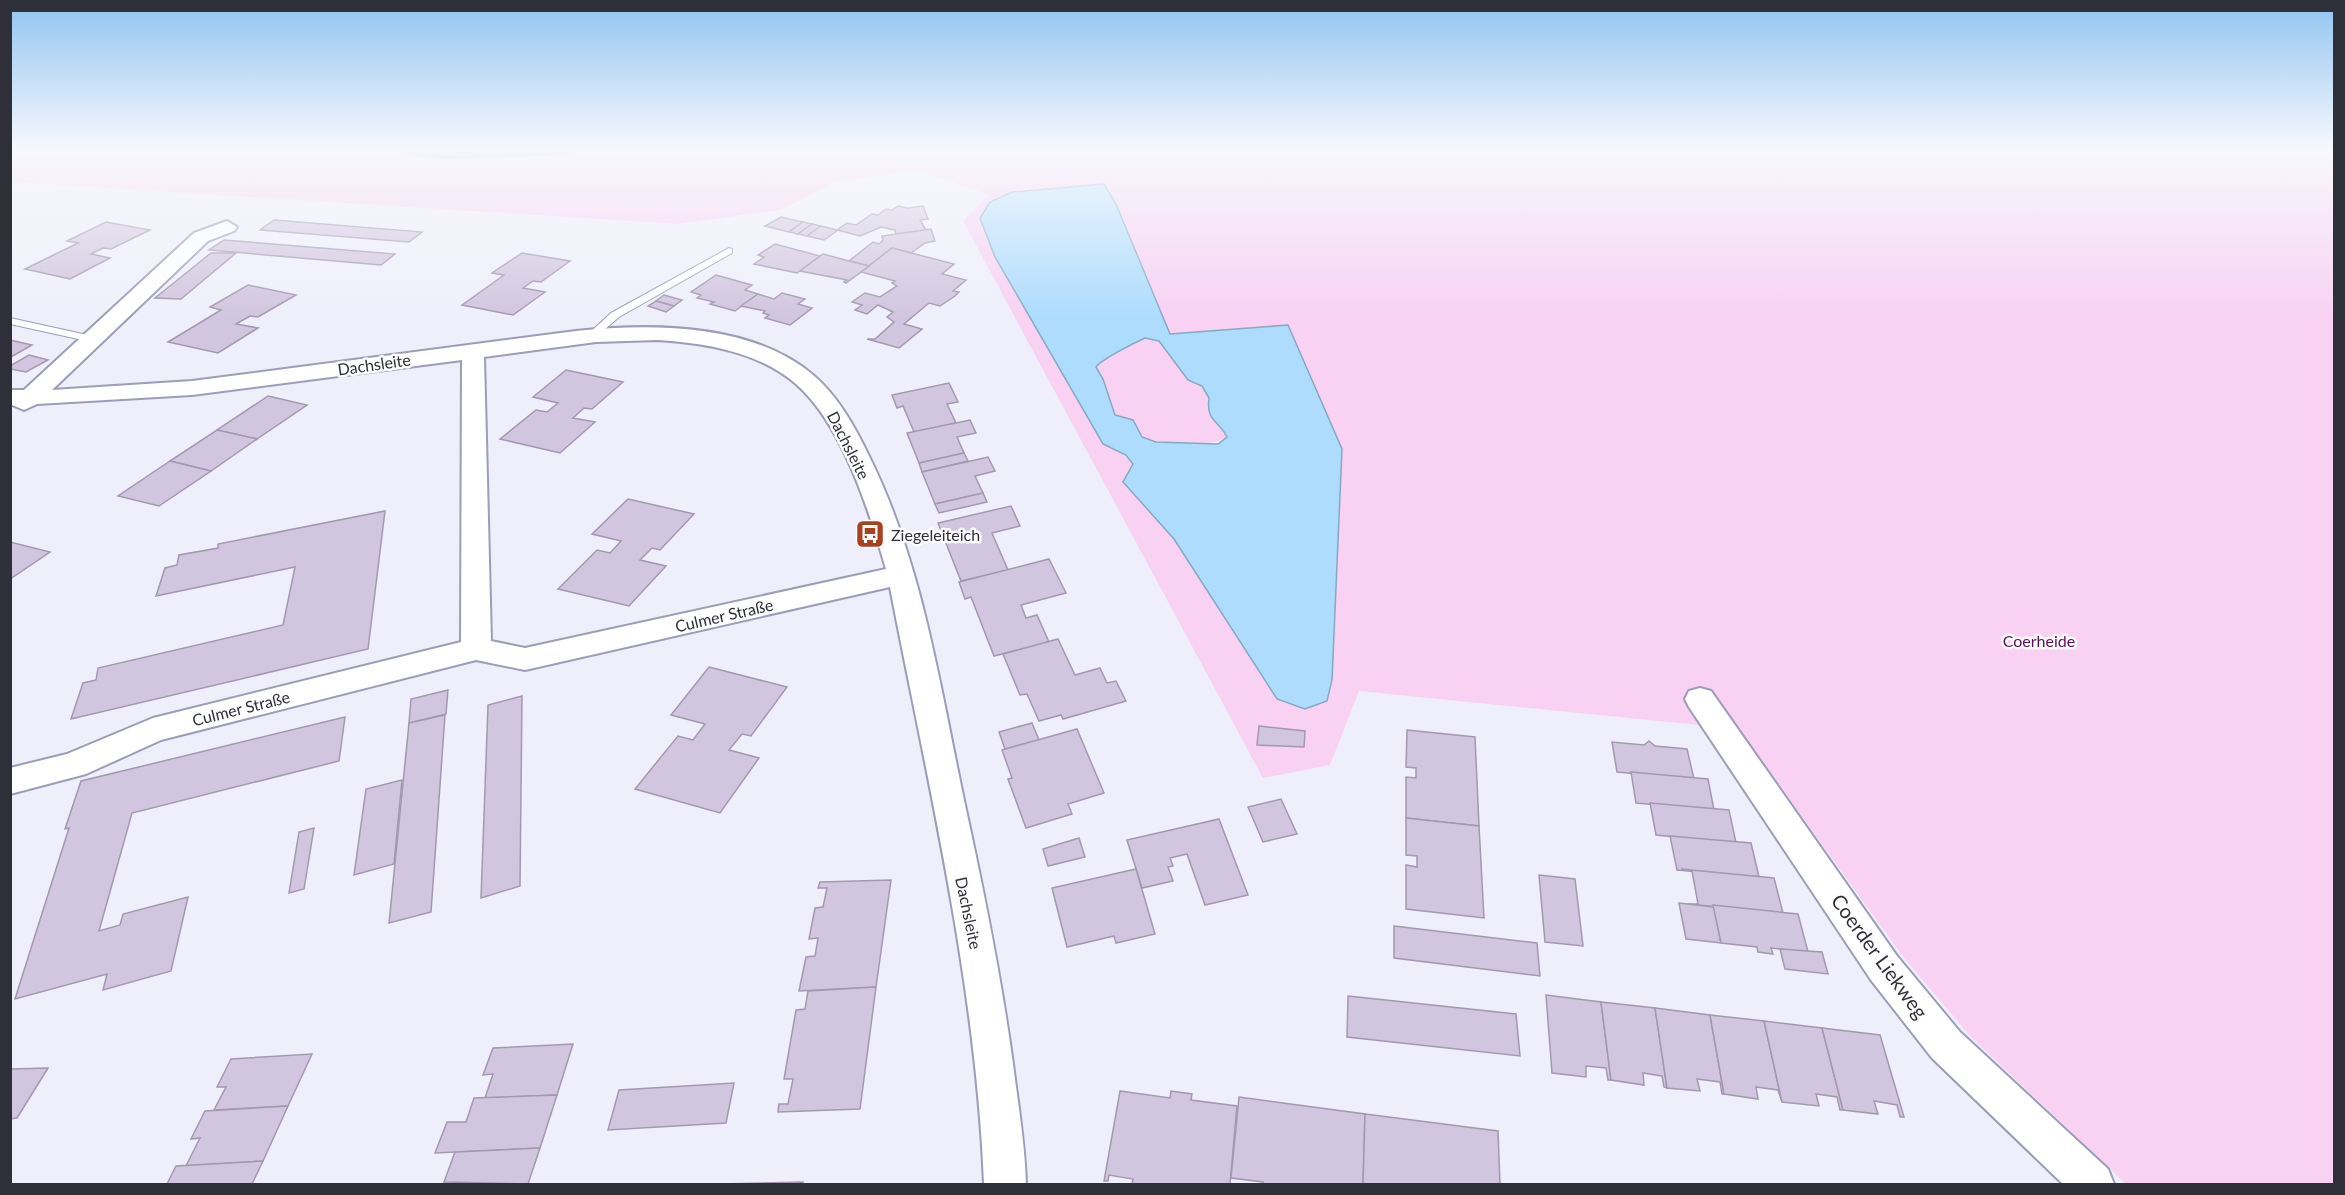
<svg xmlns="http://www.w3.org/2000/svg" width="2345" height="1195" viewBox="0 0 2345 1195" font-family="Lato,sans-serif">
  <rect width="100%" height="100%" fill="#eeeffa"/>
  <g fill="#f8d1f3" fill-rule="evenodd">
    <path d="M 10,151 L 2334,151 L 2334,1184 L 2126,1184 L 1971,1037 L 1904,958 L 1739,729 L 1359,691 L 1330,765 L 1263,778 L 963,221 L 989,195 L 918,170 L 835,182 L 781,210 L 677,224 L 11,182 ZM 990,202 L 1116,204 L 1170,334 L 1342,449 L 1332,680 L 1327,701 L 1123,482 L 1133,465 L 1126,455 L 1103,444 L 995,257 L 980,219 Z"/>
    <path d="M 1145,338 L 1159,341 L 1188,380 L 1202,386 L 1209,398 C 1206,422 1218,419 1227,437 C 1211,449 1161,444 1142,437 L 1133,420 L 1115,415 L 1103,379 L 1096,367 C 1102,359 1134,343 1145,338 Z"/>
  </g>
  <path fill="#addcfd" stroke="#87a8c2" stroke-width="1.5" fill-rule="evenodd" d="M 1104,184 L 1116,204 L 1170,334 L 1288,325 L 1342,449 L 1332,680 L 1327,701 L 1305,709 L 1277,699 L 1174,539 L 1123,482 L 1133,464 L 1126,455 L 1103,444 L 995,257 L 980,218 L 990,202 L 1012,192 ZM 1145,338 L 1159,341 L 1188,380 L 1202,386 L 1209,398 C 1206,422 1218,419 1227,437 L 1218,444 L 1156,442 L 1142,437 L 1133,420 L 1115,415 L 1103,379 L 1096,367 C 1102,359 1134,343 1145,338 Z"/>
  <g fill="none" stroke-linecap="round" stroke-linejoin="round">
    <polyline stroke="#87a8c2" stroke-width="8" points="409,151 444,155 570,151"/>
  </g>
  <g fill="#d2c5df" stroke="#a498b1" stroke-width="1.5">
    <polygon points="898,206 908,208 923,206 928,219 920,220 926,230 896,234 895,230 881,227 860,236 837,230 847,223 856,225 872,214 878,215 886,209 892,210"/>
    <polygon points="781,217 803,222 789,232 765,226"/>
    <polygon points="274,220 422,232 409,242 260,230"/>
    <polygon points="106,222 150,230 111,249 103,248 91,254 110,258 70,279 25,269 78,243 67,241"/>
    <polygon points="803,222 812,224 798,234 789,232"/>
    <polygon points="812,224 821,226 807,236 798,234"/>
    <polygon points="821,226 837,230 838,230 824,240 807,236"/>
    <polygon points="931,229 935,241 925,243 911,253 892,248 869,266 849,261 873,242 879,244 883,240 882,236"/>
    <polygon points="224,240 395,254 381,265 209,250"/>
    <polygon points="775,244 820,256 797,273 754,264 764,257 758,255"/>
    <polygon points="892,248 954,264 942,274 966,280 953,291 959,292 955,296 940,306 929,303 904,324 922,329 899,348 867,339 875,339 894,322 887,317 893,312 878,305 867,314 855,310 862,305 852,302 865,293 880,297 897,286 892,283 895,281 861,272"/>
    <polygon points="211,253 236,253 181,299 155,298"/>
    <polygon points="522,253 570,261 541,282 533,281 523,288 545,292 513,315 462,305 504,275 492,273"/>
    <polygon points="823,254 849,261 869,266 846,283 844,282 847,280 800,271"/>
    <polygon points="716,275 752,285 745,290 758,294 735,311 710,304 714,302 697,298 701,295 691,292"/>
    <polygon points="248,285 296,295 258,317 250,316 236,324 258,328 218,353 168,342 221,310 210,307"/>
    <polygon points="782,293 805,299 798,304 812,308 790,325 765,318 769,315 763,313 765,311 741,306 758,294 774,299"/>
    <polygon points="664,295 682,300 674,306 656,301"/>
    <polygon points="656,301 674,306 666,312 648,306"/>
    <polygon points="10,340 32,345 11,357"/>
    <polygon points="29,355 48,360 26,372 10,369 10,366"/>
    <polygon points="566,370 623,382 592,409 584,408 573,418 595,422 560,453 500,439 536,410 547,412 558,403 533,397"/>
    <polygon points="949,383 958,402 947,404 956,423 914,432 903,406 897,408 892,395"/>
    <polygon points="268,396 307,405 257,439 217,430"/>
    <polygon points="970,420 976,433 957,437 964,453 919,463 907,433"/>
    <polygon points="217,430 257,439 211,471 170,461"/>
    <polygon points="964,453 968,461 922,472 919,463"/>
    <polygon points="988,457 995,471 975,476 983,493 935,504 922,472"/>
    <polygon points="170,461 211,471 159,506 118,496"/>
    <polygon points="983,493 987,502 939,513 935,504"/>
    <polygon points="628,499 694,514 660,550 652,548 640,560 666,566 629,606 558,589 597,550 610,553 621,541 592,534"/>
    <polygon points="1011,506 1020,526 992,533 1008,570 961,581 938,523"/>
    <polygon points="385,511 368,649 71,719 83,683 96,680 98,668 283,625 295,567 156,596 165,568 177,565 179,555 218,548 218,544"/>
    <polygon points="10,542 50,552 10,579"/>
    <polygon points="1049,559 1066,593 1021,605 1026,618 1037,615 1049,642 994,656 971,597 965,599 959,582"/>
    <polygon points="1058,639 1075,675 1100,668 1107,683 1116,681 1126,701 1063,719 1061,715 1039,721 1027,694 1020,695 1003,654"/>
    <polygon points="709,667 787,687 751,736 742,734 729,750 759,758 720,813 635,789 678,736 693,740 705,724 671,715"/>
    <polygon points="448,690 446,714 409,723 411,699"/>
    <polygon points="522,696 520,886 481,898 488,705"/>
    <polygon points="445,715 431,912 389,923 409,723"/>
    <polygon points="345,717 339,761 132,813 99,931 120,925 123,914 188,897 171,971 103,990 107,974 15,999 69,828 65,829 81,781"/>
    <polygon points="1032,723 1039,740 1005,749 999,732"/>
    <polygon points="1259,726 1305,731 1304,747 1257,745"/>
    <polygon points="1077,729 1104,793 1068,804 1072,814 1026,828 1008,779 1012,778 1002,750"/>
    <polygon points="1407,730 1475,737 1479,826 1406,818 1406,777 1416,778 1416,768 1406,767"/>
    <polygon points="1649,741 1655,746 1687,749 1694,779 1617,772 1612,742 1644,745"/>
    <polygon points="1631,772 1708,779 1714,810 1636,803"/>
    <polygon points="402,780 394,864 354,875 366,789"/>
    <polygon points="1281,799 1297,834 1263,842 1248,807"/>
    <polygon points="1650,803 1729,810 1736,843 1656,835"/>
    <polygon points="1406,818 1479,826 1484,918 1406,909 1406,865 1417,867 1417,856 1406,855"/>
    <polygon points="1219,819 1248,895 1205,905 1187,854 1170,858 1173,866 1168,867 1173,881 1142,888 1127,840"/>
    <polygon points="314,828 304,889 289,893 299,832"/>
    <polygon points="1670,836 1751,843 1759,877 1677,870"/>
    <polygon points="1079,838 1085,857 1048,866 1043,849"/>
    <polygon points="1136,869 1155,934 1116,943 1114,936 1067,947 1052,888"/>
    <polygon points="1681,869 1774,878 1783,913 1688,904 1698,904 1692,871"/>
    <polygon points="1539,875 1575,879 1583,946 1545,942"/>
    <polygon points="891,880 876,987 799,991 806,957 815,956 818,938 809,939 815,908 823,907 827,888 818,888 820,882"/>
    <polygon points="1679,903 1714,907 1721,943 1686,939"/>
    <polygon points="1713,905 1798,914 1808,952 1771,948 1773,954 1758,952 1757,947 1721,943"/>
    <polygon points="1394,926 1537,943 1540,976 1394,958"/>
    <polygon points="1780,949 1822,952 1828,974 1785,969"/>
    <polygon points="876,987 860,1109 778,1112 779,1104 788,1104 793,1079 784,1079 796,1010 805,1009 808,991"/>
    <polygon points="1546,995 1601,1002 1611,1080 1608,1080 1606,1068 1586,1066 1586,1077 1552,1073"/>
    <polygon points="1348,996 1516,1014 1520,1056 1347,1037"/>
    <polygon points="1601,1002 1655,1008 1667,1088 1664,1087 1662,1076 1643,1073 1644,1085 1611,1080"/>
    <polygon points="1655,1008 1710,1015 1724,1094 1722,1094 1720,1082 1697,1079 1700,1091 1667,1088"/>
    <polygon points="1710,1015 1764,1021 1782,1102 1778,1090 1756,1087 1758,1099 1724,1094"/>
    <polygon points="1764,1021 1822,1028 1843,1110 1840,1110 1837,1097 1816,1094 1819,1106 1782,1102"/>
    <polygon points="1822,1028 1880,1035 1904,1117 1900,1117 1897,1105 1874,1101 1878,1114 1843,1110"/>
    <polygon points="573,1044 557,1095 485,1098 493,1074 483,1075 493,1048"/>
    <polygon points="312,1054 288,1106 214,1110 226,1087 217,1087 231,1059"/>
    <polygon points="48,1068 17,1118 10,1119 10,1069"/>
    <polygon points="734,1083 726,1123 608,1130 619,1090"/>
    <polygon points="1120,1091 1170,1098 1171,1091 1192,1094 1191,1100 1237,1106 1230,1184 1132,1184 1133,1179 1109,1175 1108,1181 1104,1181"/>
    <polygon points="557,1095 540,1148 435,1153 447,1122 466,1122 474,1098"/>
    <polygon points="1239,1097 1365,1114 1363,1184 1263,1184 1263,1182 1231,1178"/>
    <polygon points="288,1106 263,1161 186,1166 200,1138 191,1139 205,1111"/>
    <polygon points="1365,1114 1498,1131 1500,1184 1363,1184"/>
    <polygon points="540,1148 528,1184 444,1182 455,1152"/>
    <polygon points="263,1161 252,1184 167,1184 176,1166"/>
    <polygon points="803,1182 802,1184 721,1184"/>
  </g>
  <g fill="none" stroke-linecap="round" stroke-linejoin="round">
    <g stroke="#9c9db7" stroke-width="2">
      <g id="lane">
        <polygon points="729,248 732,249 732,253 619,317 595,338 587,338 586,336 611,313"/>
        <polygon points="10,318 92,336 97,339 92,342 10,324"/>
      </g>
    </g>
    <g stroke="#9c9db7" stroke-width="4">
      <g id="street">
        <path d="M 227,221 L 237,227 L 234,231 L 208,241 L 52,390 L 192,381 L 576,331 C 651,323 752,323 813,375 C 838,396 855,427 869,456 C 923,565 940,687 965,805 C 984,892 1001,976 1013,1064 C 1018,1104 1025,1144 1026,1184 L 984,1184 C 976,983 928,784 890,587 L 525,670 L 476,660 L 161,740 L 86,774 L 10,794 L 10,768 L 67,754 L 153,718 L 461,642 L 462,360 L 192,395 L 37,404 L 24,410 L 10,404 L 10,390 L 24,390 L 194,233 ZM 658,340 C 706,343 759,352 796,384 C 843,425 869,511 886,569 L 525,648 L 491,641 L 484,357 L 596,342 Z"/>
        <polygon points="1700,688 1711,691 1897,956 1960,1032 2108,1169 2114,1184 2063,1184 1932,1058 1871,980 1689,707 1685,699 1689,691"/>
      </g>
    </g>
    <use href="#lane" fill="#fff" fill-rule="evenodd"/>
    <use href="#street" fill="#fff" fill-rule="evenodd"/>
  </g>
  <linearGradient id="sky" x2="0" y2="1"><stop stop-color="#90c4f0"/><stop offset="0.47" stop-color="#f7f8fd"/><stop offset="1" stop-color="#f7f8fd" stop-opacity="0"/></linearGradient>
  <rect width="2345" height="318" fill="url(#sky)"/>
  <defs>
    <g id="bus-square" transform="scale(1.5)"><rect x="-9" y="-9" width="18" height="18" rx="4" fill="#a8411f" stroke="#fdfdfd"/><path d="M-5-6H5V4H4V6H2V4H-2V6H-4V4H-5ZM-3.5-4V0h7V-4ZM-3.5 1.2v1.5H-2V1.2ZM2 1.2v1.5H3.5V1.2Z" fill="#fff"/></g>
  </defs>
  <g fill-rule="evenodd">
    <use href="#bus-square" x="870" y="534"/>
  </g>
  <g text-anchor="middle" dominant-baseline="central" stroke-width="5" stroke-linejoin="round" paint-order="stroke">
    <g font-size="16" fill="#2f2f39" stroke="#fdfdfd">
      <text transform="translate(374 364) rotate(-8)">Dachsleite</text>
      <text transform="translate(849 445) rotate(63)">Dachsleite</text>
      <text transform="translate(724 615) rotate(-13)">Culmer Straße</text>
      <text transform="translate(241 708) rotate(-14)">Culmer Straße</text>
      <text transform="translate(969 913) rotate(78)">Dachsleite</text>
    </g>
    <g font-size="16" fill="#2f2f39" stroke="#fdfdfd" text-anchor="start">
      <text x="891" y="534">Ziegeleiteich</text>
    </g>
    <g font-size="16" fill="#5e0f5b" stroke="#fdfdfd">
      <text x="2039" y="640">Coerheide</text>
    </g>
    <g font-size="20" fill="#2f2f39" stroke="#fdfdfd">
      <text transform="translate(1880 956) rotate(54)">Coerder Liekweg</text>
    </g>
  </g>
  <rect width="2345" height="1195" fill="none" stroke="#2f2f39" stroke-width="24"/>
</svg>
